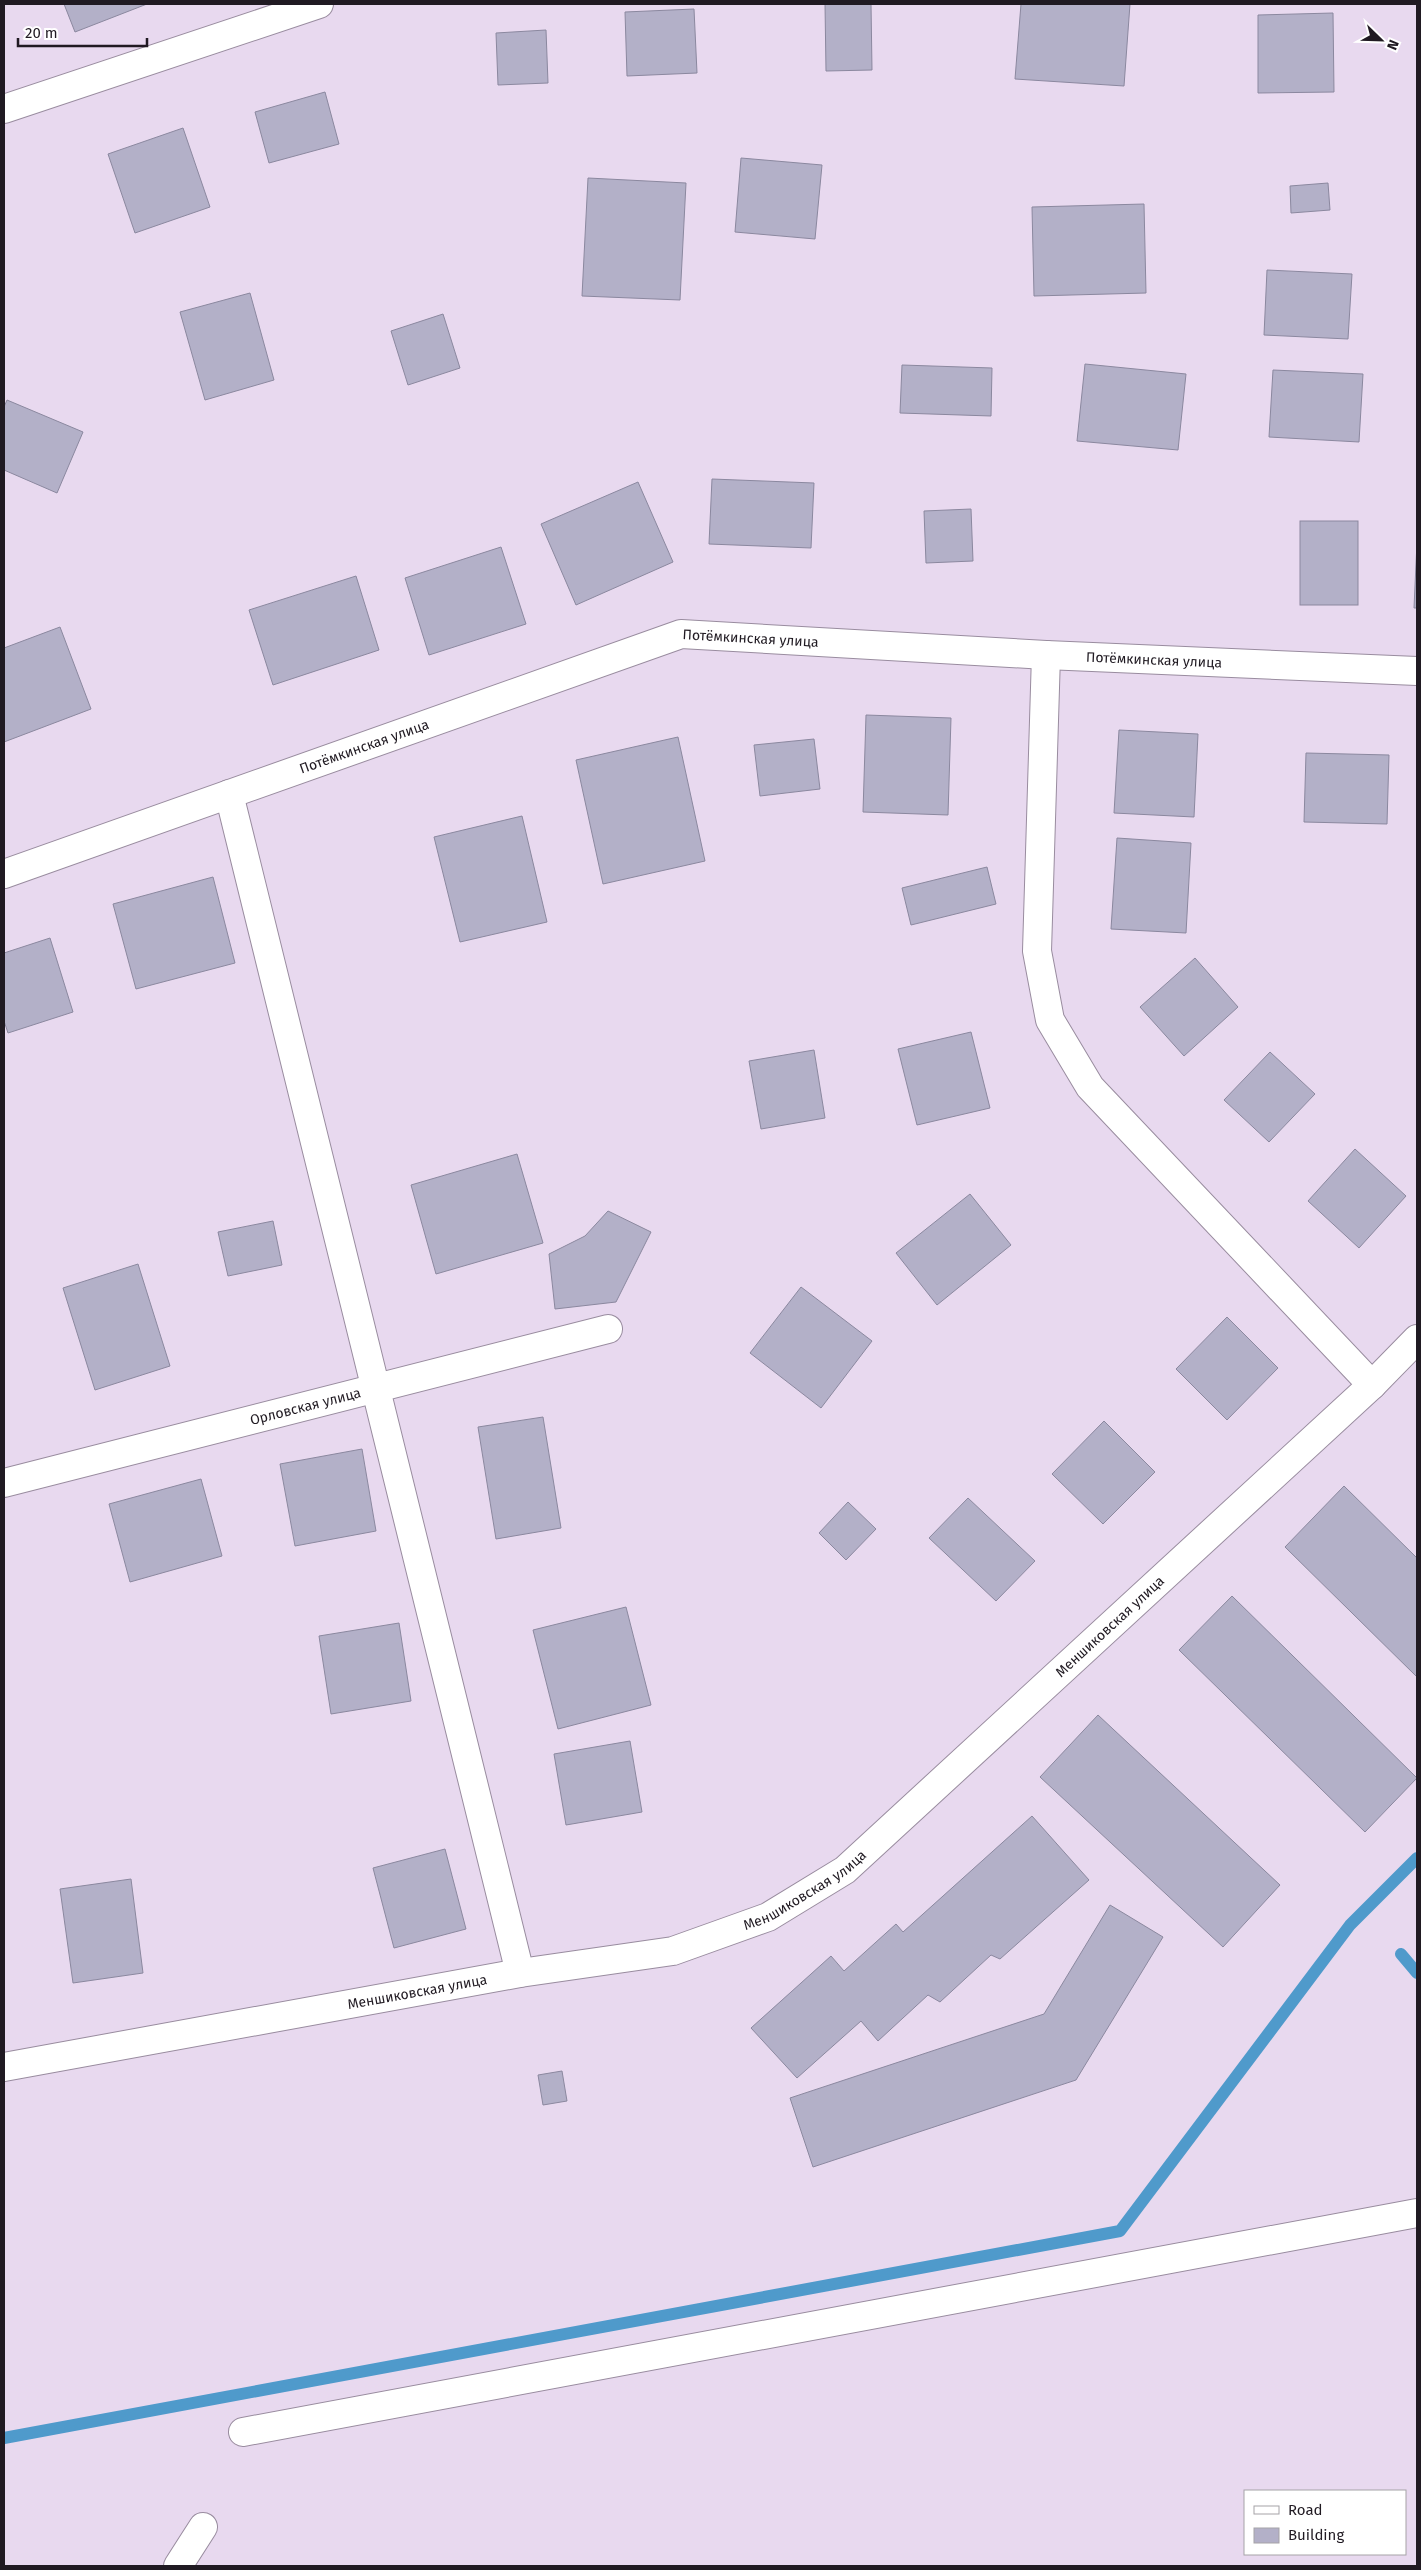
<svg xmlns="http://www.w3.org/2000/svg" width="1421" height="2570" viewBox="0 0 1421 2570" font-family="'Fira Sans',sans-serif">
  <rect width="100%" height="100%" fill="#e8d9ef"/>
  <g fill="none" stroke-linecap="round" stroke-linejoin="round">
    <g stroke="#4f9acb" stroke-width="12">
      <polyline points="1401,1954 1417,1973"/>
      <polyline points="4,2438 1120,2231 1350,1925 1417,1858"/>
    </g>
  </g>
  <g fill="#b3b0c8" stroke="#8b889f">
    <polygon points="64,4 147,4 75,32"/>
    <polygon points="825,4 871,4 872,70 826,71"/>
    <polygon points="1021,4 1130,4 1124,86 1015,79"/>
    <polygon points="694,9 697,73 627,76 625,12"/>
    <polygon points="1333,13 1334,92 1258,93 1258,15"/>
    <polygon points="546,30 548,83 498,85 496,33"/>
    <polygon points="325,92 339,144 269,163 255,112"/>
    <polygon points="183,128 210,207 135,233 108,154"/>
    <polygon points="741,158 822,165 815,239 735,232"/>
    <polygon points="588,178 686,183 680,300 582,296"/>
    <polygon points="1328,183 1330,210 1291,213 1290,186"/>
    <polygon points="1144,204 1146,293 1034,296 1032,207"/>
    <polygon points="1267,270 1352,274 1348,339 1264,335"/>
    <polygon points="250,293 274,380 205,400 180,312"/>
    <polygon points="443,314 460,368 408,385 391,331"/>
    <polygon points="1085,364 1186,374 1178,450 1077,441"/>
    <polygon points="902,365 992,368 991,416 900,413"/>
    <polygon points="1273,370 1363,374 1359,442 1269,437"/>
    <polygon points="7,400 83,432 57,493 4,470 4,407"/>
    <polygon points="712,479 814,483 811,548 709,544"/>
    <polygon points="638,482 673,562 576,605 541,524"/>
    <polygon points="971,509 973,561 926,563 924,511"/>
    <rect x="1300" y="521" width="58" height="84"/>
    <polygon points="1417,542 1417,608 1414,608"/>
    <polygon points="501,547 526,624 429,655 405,578"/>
    <polygon points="356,576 379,650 273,685 249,610"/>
    <polygon points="60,627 91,709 4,742 4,648"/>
    <polygon points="866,715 951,718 948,815 863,812"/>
    <polygon points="1119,730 1198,734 1194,817 1114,813"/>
    <polygon points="678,737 705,861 603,884 576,760"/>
    <polygon points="814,739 820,789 760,796 754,745"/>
    <polygon points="1306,753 1389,755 1387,824 1304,822"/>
    <polygon points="522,816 547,922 460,942 434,837"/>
    <polygon points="1117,838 1191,843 1186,933 1111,929"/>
    <polygon points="987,867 996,904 911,925 902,888"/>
    <polygon points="213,877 235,963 136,989 113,904"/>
    <polygon points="50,938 73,1012 8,1033 4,1021 4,953"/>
    <polygon points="1195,958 1238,1007 1184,1056 1140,1007"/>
    <polygon points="971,1032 990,1108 917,1125 898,1049"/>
    <polygon points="814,1050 825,1118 761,1129 749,1061"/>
    <polygon points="1270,1052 1315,1094 1269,1142 1224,1100"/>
    <polygon points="1355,1149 1406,1196 1359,1248 1308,1201"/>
    <polygon points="517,1154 543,1243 436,1274 411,1185"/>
    <polygon points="970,1194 1011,1245 937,1305 896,1253"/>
    <polygon points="608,1211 651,1232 616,1302 555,1309 549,1254 585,1236"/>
    <polygon points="273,1221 282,1265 228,1276 218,1232"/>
    <polygon points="138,1264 170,1366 95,1390 63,1288"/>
    <polygon points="801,1287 872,1341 821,1408 750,1353"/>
    <polygon points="1227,1317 1278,1368 1227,1420 1176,1369"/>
    <polygon points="543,1417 561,1528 496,1539 478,1427"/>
    <polygon points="1104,1421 1155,1472 1103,1524 1052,1474"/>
    <polygon points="362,1449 376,1531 295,1546 280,1464"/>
    <polygon points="201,1479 222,1556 130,1582 109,1504"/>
    <polygon points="1344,1486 1417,1558 1417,1677 1285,1547"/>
    <polygon points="968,1498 1035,1561 996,1601 929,1538"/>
    <polygon points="848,1502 876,1529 846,1560 819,1533"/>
    <polygon points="1232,1596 1417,1778 1365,1832 1179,1650"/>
    <polygon points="626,1607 651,1705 558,1729 533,1630"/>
    <polygon points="399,1623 411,1701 331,1714 319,1636"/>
    <polygon points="1098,1715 1280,1885 1223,1947 1040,1777"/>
    <polygon points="630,1741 642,1812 566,1825 554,1754"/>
    <polygon points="1032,1816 1089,1880 1000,1959 991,1955 940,2002 928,1995 878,2041 861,2021 797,2078 751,2028 831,1956 844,1971 896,1924 903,1932"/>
    <polygon points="445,1849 466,1929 394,1948 373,1868"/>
    <polygon points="131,1879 143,1973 73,1983 60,1889"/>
    <polygon points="1110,1905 1163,1937 1076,2080 813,2167 790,2098 1044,2014"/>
    <polygon points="562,2071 567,2101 543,2105 538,2075"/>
  </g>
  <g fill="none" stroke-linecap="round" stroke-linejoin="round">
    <g stroke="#998c9f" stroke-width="30">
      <g id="minor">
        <polyline points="4,109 319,4"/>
        <polyline points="1046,655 1037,951 1050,1020 1090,1087 1372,1385"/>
        <polyline points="229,794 520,1973"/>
        <path id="s1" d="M 4,874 L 681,634 L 1046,655 L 1417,671"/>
        <path id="s2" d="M 4,1483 L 608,1329"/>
        <path id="s3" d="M 4,2067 L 520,1973 L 673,1951 L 768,1917 L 845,1870 L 1372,1385 L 1417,1339"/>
        <polyline points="243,2432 1417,2213"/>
        <polyline points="178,2566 203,2527"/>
      </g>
    </g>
    <use href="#minor" stroke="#fff" stroke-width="28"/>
  </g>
  <g text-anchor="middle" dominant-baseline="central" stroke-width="4.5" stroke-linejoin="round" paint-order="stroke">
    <g font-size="14" fill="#201a22" stroke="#fff">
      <text stroke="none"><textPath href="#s1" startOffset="788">Потёмкинская улица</textPath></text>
      <text stroke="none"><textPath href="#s1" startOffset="1192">Потёмкинская улица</textPath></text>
      <text stroke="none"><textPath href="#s1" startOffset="382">Потёмкинская улица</textPath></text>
      <text stroke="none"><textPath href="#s2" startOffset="311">Орловская улица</textPath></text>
      <text stroke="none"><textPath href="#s3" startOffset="1230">Меншиковская улица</textPath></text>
      <text stroke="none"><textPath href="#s3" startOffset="825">Меншиковская улица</textPath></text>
      <text stroke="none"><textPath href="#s3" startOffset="420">Меншиковская улица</textPath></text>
    </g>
  </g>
  <rect width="1421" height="2570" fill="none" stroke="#201a22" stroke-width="10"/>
  <rect x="1244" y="2490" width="162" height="65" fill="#ffffff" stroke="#a6a3a7"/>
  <rect x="1254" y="2506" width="25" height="8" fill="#ffffff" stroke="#a6a3a7"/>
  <text x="1288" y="2515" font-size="15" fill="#201a22">Road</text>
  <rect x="1254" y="2528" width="25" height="15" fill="#b3b0c8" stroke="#a6a3a7"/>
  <text x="1288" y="2540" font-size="15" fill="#201a22">Building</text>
  <g transform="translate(1381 40) rotate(113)" stroke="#ffffff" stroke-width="4" paint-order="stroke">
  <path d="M0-4L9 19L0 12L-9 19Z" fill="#201a22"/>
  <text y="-8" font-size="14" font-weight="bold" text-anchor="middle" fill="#201a22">N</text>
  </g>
  <path d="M18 38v8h129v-8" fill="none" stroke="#201a22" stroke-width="2.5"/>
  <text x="25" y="38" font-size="15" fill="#201a22" stroke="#ffffff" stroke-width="4" paint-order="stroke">20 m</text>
</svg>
